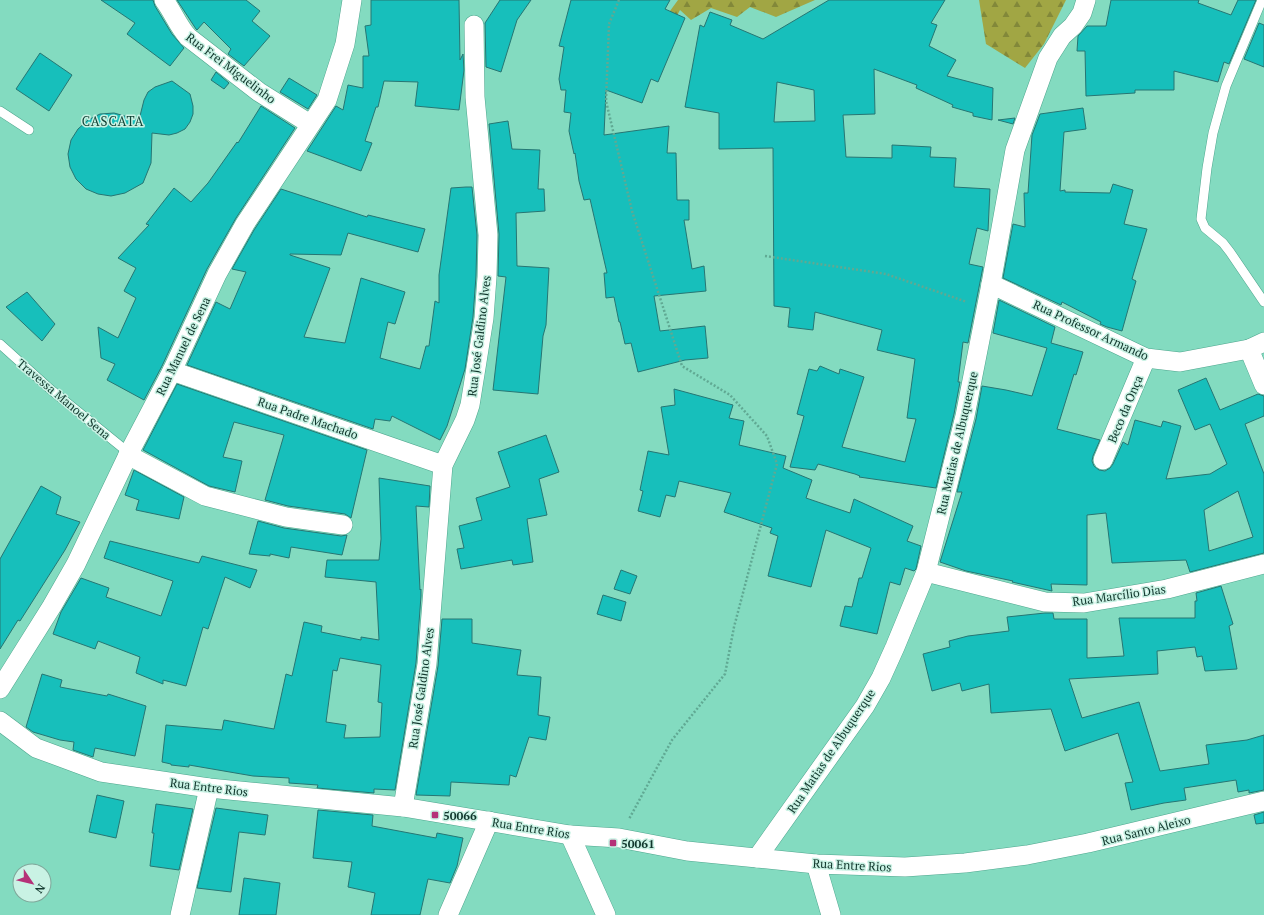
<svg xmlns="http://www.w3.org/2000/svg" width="1264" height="915" viewBox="0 0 1264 915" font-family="'PT Serif',serif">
  <defs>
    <pattern id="forest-firs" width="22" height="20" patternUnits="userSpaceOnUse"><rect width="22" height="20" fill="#a1a644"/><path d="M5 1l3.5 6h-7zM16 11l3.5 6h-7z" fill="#828839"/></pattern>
  </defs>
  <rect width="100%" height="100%" fill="#83dbc0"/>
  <g fill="url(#forest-firs)">
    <polygon points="678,0 815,0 776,17 750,7 737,17 711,8 691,20 680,10 667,34 659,26"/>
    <polygon points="979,0 1066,0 1044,44 1025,68 986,44"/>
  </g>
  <g fill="#17bfbb" stroke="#267673" fill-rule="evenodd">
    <polygon points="101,0 153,0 155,6 172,34 184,48 170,66 127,34 135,23"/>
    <polygon points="177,0 246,0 260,11 252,21 270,36 244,66 228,54 231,49 204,22 197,30 196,29"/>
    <polygon points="371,0 459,0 460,60 463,54 464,70 459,110 415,106 418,82 384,81 378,107 376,107 365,141 372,143 361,171 307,151 336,106 343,110 348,85 363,88 363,56 369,56 365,26 371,25"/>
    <polygon points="500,0 531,0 517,20 501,72 486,67 485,23"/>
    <polygon points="571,0 670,0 665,9 685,18 658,82 651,79 642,103 606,90 604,135 669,126 667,153 676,153 677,200 689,200 689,220 684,220 692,269 704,266 706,291 654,296 660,331 705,326 708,358 685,360 638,372 631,343 625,344 620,322 619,322 614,297 606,298 604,273 607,273 590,199 584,200 579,181 575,153 574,154 569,131 571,113 564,112 566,90 561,90 559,79 564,47 559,46"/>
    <path d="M 829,0 L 945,0 L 931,23 L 937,25 L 929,46 L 956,60 L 947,76 L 993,88 L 992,120 L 973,116 L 973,113 L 952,107 L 953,105 L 916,88 L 917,85 L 874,69 L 875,114 L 843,115 L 846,157 L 892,158 L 892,145 L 931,147 L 930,157 L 956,158 L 954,187 L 990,189 L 988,231 L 977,228 L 969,264 L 983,267 L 968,343 L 963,342 L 958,382 L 960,382 L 954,414 L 936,488 L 859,477 L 860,476 L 855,474 L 818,464 L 815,470 L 790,467 L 804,416 L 797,414 L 809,369 L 817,371 L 820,366 L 839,374 L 840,369 L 864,377 L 842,447 L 905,462 L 916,419 L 907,418 L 915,359 L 877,350 L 882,330 L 815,312 L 813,330 L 788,327 L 790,308 L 774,306 L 773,148 L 719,149 L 719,113 L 685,107 L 700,25 L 704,27 L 710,12 L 732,20 L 730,25 L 763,39 ZM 777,82 L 814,90 L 815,121 L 774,122 Z"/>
    <polygon points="1111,0 1199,0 1198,3 1231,15 1238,0 1256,0 1229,64 1224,62 1218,82 1174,71 1174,90 1135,90 1135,93 1086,96 1085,51 1077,51 1078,36 1087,26 1106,26"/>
    <polygon points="1259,23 1264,25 1264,67 1244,59"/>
    <polygon points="40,53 72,75 49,111 16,89"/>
    <polygon points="216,72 229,83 224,89 211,80"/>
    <polygon points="289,78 317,95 308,109 280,92"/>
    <polygon points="172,81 190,94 193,106 193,114 190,122 185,129 177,133 169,135 152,133 151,163 143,183 125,193 111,196 98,194 86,189 76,179 70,167 68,154 71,140 78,129 88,120 100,114 114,113 139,120 144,100 148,92 155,87"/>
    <polygon points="261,106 295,128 236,218 207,269 162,366 144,400 107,380 115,364 101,358 98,327 118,338 136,298 124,291 136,268 118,258 149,225 146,224 174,188 191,202 208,183 237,142 238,143"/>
    <polygon points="1083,108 1086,129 1064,132 1060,191 1065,190 1065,192 1110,193 1113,184 1133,190 1124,224 1147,229 1132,279 1136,281 1122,331 1107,327 1100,324 1101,322 1062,302 1061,305 1003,278 1013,224 1025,227 1024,193 1028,193 1032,135 1040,114"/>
    <polygon points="1015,118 1013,124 998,120"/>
    <polygon points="508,121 512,149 540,150 538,189 544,189 545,211 516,213 517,266 549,268 546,325 543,336 538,394 493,390 506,277 498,276 499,234 489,124"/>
    <polygon points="466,187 472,187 477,235 476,276 473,317 465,369 460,385 447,426 440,440 392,416 390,421 375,419 373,429 187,365 216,302 230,309 246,272 232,269 254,230 281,189 367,217 368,215 425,229 418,252 348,233 341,255 290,254 290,255 330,268 320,295 304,337 345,343 361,278 405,292 395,324 388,322 380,358 420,369 426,346 429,346 435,301 439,303 439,275 451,188"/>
    <polygon points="27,292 55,324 42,341 6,307"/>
    <path d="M 999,300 L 1055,327 L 1051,343 L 1083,352 L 1076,375 L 1074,374 L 1057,429 L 1100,440 L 1093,456 L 1092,461 L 1094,466 L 1099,470 L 1105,471 L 1110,468 L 1113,464 L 1123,442 L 1128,445 L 1135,420 L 1161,427 L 1163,421 L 1181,426 L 1166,479 L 1210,474 L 1227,464 L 1210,424 L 1195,430 L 1178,390 L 1206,378 L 1220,410 L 1258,394 L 1264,396 L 1264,416 L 1245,424 L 1264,474 L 1264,553 L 1190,572 L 1186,560 L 1112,563 L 1106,513 L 1087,515 L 1087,585 L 1051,584 L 1052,591 L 1012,582 L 1013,581 L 966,571 L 940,562 L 962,492 L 957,492 L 976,419 L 982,386 L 1006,390 L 1032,396 L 1047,348 L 993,333 ZM 1238,491 L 1253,537 L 1209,551 L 1204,510 Z"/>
    <polygon points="177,384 367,450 351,518 345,514 288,506 265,500 284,435 234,422 223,457 242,461 235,492 209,486 143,450"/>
    <polygon points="674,389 733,405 729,418 744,421 739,445 786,456 783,468 812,480 806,498 850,513 854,499 913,526 907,541 921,546 916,569 914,571 905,568 900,585 890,582 877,634 840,626 845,606 852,607 859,578 862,578 871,548 826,530 811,587 768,576 778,536 770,533 772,528 724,512 731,493 679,481 675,497 666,495 660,517 638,511 643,491 640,490 648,451 669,455 661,407 675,405"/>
    <polygon points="546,435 559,472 539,479 547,515 527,519 533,562 513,565 512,560 461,569 457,549 464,548 459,526 482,520 476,498 510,487 498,452"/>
    <polygon points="134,470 184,497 179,519 136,510 139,500 125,495"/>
    <path d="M 379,478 L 430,486 L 429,507 L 416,506 L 420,590 L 421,589 L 421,596 L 416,663 L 395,790 L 374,789 L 374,793 L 317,788 L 318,785 L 289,783 L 289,778 L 253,776 L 189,765 L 189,767 L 171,765 L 171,764 L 162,762 L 166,725 L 222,730 L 224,720 L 274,729 L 286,674 L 292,676 L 304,622 L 322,626 L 321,632 L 361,640 L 361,637 L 379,640 L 376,582 L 325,577 L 327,560 L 379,560 L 381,539 ZM 340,658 L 381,665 L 378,702 L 382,703 L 380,737 L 344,738 L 346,725 L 326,722 L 333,670 L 337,671 Z"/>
    <polygon points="41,486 61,497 56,514 80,522 65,550 20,621 18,620 0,649 0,559"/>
    <polygon points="258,521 284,528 341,536 347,535 342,555 291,547 289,558 270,554 270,556 249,554"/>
    <polygon points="110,541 199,563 202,556 257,570 250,588 225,577 208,629 203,627 186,686 163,680 163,684 136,673 140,657 98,641 95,649 53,634 61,612 81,578 109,588 106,597 161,616 173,581 104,558"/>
    <polygon points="621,570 637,576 630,594 614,589"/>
    <polygon points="1221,586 1233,624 1229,626 1237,669 1205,671 1202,656 1197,657 1195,647 1157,651 1158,674 1069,679 1082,718 1139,702 1160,771 1209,764 1206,745 1247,740 1264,735 1264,790 1249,793 1249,790 1238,792 1236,780 1184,788 1186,800 1164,803 1131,810 1125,783 1133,782 1118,733 1065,751 1051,709 991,713 989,684 962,691 960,683 932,691 923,654 950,647 949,641 968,636 1009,631 1007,617 1045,613 1053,613 1054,619 1087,619 1087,658 1124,656 1119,618 1195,618 1195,601 1197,601 1196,593"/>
    <polygon points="603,595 626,602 621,621 597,614"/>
    <polygon points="442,619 472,619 472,643 521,650 517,675 541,677 538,715 550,717 546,740 529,737 516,777 510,775 509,785 451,782 450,796 416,795 438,666"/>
    <polygon points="42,674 62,680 60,687 107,696 108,694 146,706 135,756 95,748 93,757 73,750 74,742 60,740 33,732 26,727"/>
    <polygon points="97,795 124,801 116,838 89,832"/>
    <polygon points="156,804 193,809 179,870 150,866 154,833 152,833"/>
    <polygon points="216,808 268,815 265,835 239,832 231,892 197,888"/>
    <polygon points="318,810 373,815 372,826 436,838 437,833 463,838 457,866 450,883 428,879 420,915 371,915 375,893 348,887 352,862 313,858"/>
    <polygon points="1264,812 1264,823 1256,824 1254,815"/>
    <polygon points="244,878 280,883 276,915 239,915"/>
  </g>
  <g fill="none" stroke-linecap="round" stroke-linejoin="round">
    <g stroke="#4da68d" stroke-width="10">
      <g id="lane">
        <polyline points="1262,0 1226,86 1213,133 1207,168 1201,219 1205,228 1223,243 1230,252 1264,302"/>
        <polyline points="0,111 29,130"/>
        <polyline points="0,344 50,389 129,453"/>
      </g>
    </g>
    <g stroke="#4da68d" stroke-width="20">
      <g id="street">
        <path d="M 164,0 C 173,12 178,26 188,37 L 259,92 L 310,124"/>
        <polyline points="991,284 1146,358 1180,362 1249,349 1264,342"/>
        <polyline points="1249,349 1264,385"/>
        <polyline points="172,371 443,465"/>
        <polyline points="128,455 205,496 286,517 343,525"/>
        <polyline points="1103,460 1146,358"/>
        <polyline points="926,572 1045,602 1084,603 1167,589 1264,564"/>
        <polyline points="0,689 52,606 76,564 129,453 172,371 217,274 245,224 327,100 345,44 352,0"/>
        <polyline points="0,721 36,748 101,772 209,788 403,807 570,835 619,838 687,851 816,864 905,867 965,863 1027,855 1088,843 1264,801"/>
        <polyline points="403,807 427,664 443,465 465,420 470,405 484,318 487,277 488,235 475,97 474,25"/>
        <polyline points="570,835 606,915"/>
        <polyline points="757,858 865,706 881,678 895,647 926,572 965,416 991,284 1015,150 1048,58 1062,36 1073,26 1082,13 1086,0"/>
        <polyline points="816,864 831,915"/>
        <polyline points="180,915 209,788"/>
        <polyline points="448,915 489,821"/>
      </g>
    </g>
    <g stroke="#60a993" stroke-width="2.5" stroke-dasharray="2 2" stroke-linecap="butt">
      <polyline points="619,0 609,24 606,101 632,211 682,366 730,395 767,436 777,464 734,627 725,674 672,740 629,819"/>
      <polyline points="765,256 886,274 967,302"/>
    </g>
    <use href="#lane" stroke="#fff" stroke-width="9"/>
    <use href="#street" stroke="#fff" stroke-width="19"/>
  </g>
  <g fill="#b53178" stroke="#c9f2e4" stroke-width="1.5">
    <rect x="431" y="811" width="8" height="8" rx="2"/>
    <rect x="609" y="839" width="8" height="8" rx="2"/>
  </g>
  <g text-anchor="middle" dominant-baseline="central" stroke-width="3" stroke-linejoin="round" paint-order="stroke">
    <g font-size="12" fill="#11362c" stroke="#c9f2e4">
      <text transform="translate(231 68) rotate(37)">Rua Frei Miguelinho</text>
      <text transform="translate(1091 330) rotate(25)">Rua Professor Armando</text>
      <text transform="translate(479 336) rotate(-83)">Rua José Galdino Alves</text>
      <text transform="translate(183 346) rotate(-64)">Rua Manuel de Sena</text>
      <text transform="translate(64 399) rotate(40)">Travessa Manoel Sena</text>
      <text transform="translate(1125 409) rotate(-67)">Beco da Onça</text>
      <text transform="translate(308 418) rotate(19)">Rua Padre Machado</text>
      <text transform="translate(957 443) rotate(-77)">Rua Matias de Albuquerque</text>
      <text transform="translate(1119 595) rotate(-8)">Rua Marcílio Dias</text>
      <text transform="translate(421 688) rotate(-82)">Rua José Galdino Alves</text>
      <text transform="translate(831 751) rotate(-56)">Rua Matias de Albuquerque</text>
      <text transform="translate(209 787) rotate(7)">Rua Entre Rios</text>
      <text transform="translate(531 828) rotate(9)">Rua Entre Rios</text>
      <text transform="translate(1146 830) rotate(-14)">Rua Santo Aleixo</text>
      <text transform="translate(852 865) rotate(3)">Rua Entre Rios</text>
    </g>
    <g font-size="12" font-weight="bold" fill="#11362c" stroke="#c9f2e4" text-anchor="start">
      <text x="443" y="815">50066</text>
      <text x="621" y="843">50061</text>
    </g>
    <g font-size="13" letter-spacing="1" fill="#124336" stroke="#c9f2e4">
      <text x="113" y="121">CASCATA</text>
    </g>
  </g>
  <g transform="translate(32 883) rotate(125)"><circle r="19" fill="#c9f2e4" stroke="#7fa79a"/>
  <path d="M0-3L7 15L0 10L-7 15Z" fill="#b53178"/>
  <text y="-6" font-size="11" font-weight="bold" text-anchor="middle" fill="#11362c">N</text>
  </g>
</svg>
